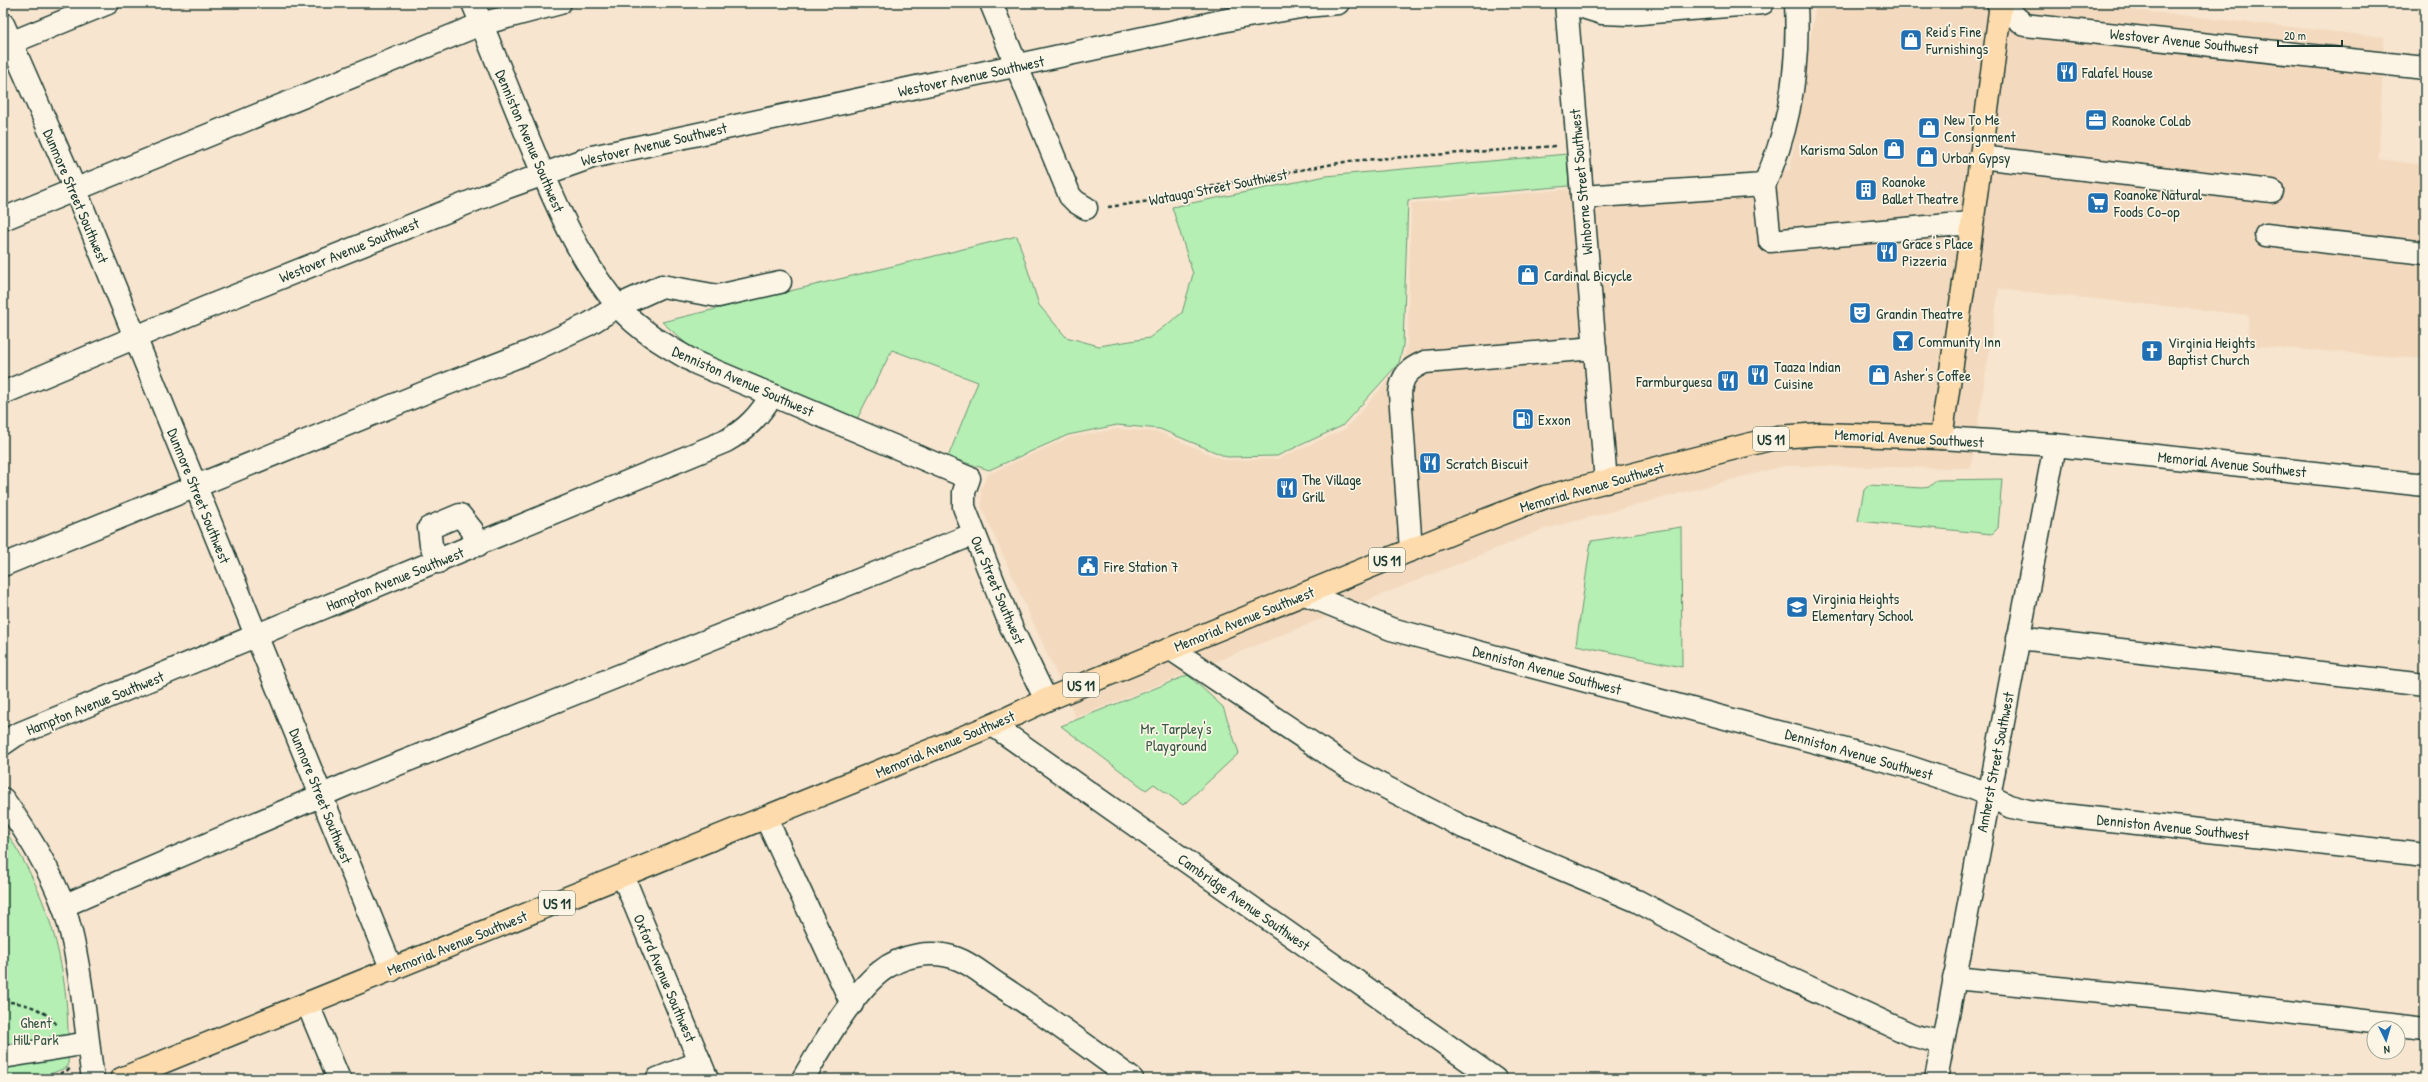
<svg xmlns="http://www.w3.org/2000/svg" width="2428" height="1082" viewBox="0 0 2428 1082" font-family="'Patrick Hand',sans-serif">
  <rect width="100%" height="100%" fill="#f7e5cf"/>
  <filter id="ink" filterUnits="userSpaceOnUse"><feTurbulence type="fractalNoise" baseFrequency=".025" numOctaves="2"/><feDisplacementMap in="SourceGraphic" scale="8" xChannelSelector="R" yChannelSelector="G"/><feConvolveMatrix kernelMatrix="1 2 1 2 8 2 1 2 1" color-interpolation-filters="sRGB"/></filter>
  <g filter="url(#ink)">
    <polygon fill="#f3dabf" points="1816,3 2068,3 2384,37 2379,159 2425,165 2425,359 2246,345 2249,315 1999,289 1971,468 1784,466 1542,530 1076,718 982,509 981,489 988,474 1070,437 1117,429 1159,432 1224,460 1277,459 1345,429 1402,365 1407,346 1411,203 1790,170"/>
    <g fill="#b5efb3" stroke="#6a9674">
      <polygon points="1567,154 1569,186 1408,200 1403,346 1399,363 1342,426 1277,456 1227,457 1160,429 1117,425 1068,435 989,470 948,457 978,382 892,350 857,419 741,372 690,347 662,322 1017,236 1039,305 1066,337 1099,346 1149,338 1182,313 1193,274 1172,207 1326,176"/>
      <polygon points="2002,479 1998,528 1992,534 1858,521 1864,490 1869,485 1923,488 1929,487 1937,480"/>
      <polygon points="1681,527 1682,667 1576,645 1591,541"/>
      <polygon points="1188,675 1223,707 1239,753 1183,805 1154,784 1146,790 1061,726"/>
      <path d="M 3,827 C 54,903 71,976 68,1067 L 37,1079 L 3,1079 Z"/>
    </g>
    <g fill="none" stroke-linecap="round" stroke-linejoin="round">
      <g stroke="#1f3d34" stroke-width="25">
        <g id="minor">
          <path d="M 473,3 C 491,48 510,93 528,138 C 553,197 576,256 618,306 C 639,331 668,347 696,363 L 969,478 L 964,492 L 964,507 L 1012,629 L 1046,700"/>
          <polyline points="991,3 1070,196 1076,202 1086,208"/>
          <polyline points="1566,3 1606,482"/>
          <polyline points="1570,3 1602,13 1629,14 1763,3"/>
          <polyline points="1998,3 2025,25 2425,68"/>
          <polyline points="3,24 75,189 392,970"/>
          <polyline points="3,46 108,3"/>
          <polyline points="1980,157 2272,191"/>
          <polyline points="1764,185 1770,241 1971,223"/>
          <path d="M 1582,197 L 1764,185 C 1791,127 1799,67 1796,3"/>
          <polyline points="3,219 481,24 560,3"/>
          <polyline points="2266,235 2425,253"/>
          <polyline points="3,393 205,308 505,188 592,157 1236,18 1306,6 1338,3"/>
          <polyline points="1941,438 2055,445 2425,485"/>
          <path d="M 1411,550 L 1400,393 C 1402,375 1409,369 1425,362 L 1595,348"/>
          <polyline points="438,562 431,545 429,528 460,515 472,530 478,545"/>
          <polyline points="3,565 431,390 529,352 589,324 618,306 662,286 718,296 780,282"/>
          <polyline points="1305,594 1391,629 1906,766 1978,790 2009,806 2028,811 2425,855"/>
          <polyline points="2018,638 2425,685"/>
          <polyline points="1171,649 1352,770 1463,827 1637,901 1739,955 1912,1035 1942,1043"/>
          <polyline points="993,725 1495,1079"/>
          <path d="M 3,744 L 16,735 L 726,441 C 747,429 759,416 772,395"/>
          <path d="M 3,799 C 26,831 49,867 63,905 C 81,956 85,1025 93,1079"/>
          <polyline points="766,818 852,1004"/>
          <polyline points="623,876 707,1079"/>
          <polyline points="63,906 348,784 974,534"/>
          <polyline points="1954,978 2183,1000 2425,1028"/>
          <polyline points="308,1005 339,1079"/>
          <polyline points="3,1057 88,1043"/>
          <polyline points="657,1079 700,1062"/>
          <path d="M 803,1079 C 822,1046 851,995 880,972 C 901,955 932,949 958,959 C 972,964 986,977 999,985 C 1044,1014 1088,1047 1132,1079"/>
          <polyline points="1936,1079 2055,445"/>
        </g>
      </g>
      <g stroke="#1f3d34" stroke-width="25">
        <polyline id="major" points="121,1079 993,725 1046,700 1457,531 1545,497 1778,437 1821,434 1941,438 1968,256 2001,3"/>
      </g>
      <g stroke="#1f3d34" stroke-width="2.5" stroke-dasharray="4 3" stroke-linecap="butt">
        <polyline points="1108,207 1150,201 1202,188 1350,161 1556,146"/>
        <path d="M 3,1001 C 27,1004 42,1007 58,1026"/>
        <polyline points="47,1079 70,1069"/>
      </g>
      <use href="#minor" stroke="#fcf5e5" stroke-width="22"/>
      <use href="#major" stroke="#fedbac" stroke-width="22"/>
    </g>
  </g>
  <defs>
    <g id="shop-square" transform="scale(1.15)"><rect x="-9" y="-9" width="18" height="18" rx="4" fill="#1f6fb2" stroke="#fcf5e5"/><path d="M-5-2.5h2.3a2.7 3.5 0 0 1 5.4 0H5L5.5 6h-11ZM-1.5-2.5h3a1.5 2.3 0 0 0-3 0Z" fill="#fff"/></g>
    <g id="restaurant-square" transform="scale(1.15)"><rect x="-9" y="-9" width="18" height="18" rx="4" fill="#1f6fb2" stroke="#fcf5e5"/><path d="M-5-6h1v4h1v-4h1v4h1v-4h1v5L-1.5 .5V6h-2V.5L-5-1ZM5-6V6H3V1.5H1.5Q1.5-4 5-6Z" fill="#fff"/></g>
    <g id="office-square" transform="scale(1.15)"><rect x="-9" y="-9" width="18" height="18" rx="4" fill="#1f6fb2" stroke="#fcf5e5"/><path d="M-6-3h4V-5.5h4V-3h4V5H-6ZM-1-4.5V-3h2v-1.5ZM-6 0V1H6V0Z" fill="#fff"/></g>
    <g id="building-square" transform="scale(1.15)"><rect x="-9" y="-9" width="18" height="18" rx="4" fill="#1f6fb2" stroke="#fcf5e5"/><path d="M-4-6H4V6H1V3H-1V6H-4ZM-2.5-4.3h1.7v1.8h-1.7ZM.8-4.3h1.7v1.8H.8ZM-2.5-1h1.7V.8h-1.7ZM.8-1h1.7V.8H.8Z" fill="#fff"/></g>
    <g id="supermarket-square" transform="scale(1.15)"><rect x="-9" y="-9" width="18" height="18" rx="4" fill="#1f6fb2" stroke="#fcf5e5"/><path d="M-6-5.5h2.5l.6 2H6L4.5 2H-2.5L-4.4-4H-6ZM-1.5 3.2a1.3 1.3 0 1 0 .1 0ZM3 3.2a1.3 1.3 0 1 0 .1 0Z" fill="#fff"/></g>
    <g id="theatre-square" transform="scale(1.15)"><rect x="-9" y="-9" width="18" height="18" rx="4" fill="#1f6fb2" stroke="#fcf5e5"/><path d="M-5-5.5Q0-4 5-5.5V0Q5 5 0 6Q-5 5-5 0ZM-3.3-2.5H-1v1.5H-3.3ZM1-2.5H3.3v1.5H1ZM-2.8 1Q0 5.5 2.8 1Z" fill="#fff"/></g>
    <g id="bar-square" transform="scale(1.15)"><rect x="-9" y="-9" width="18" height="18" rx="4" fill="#1f6fb2" stroke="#fcf5e5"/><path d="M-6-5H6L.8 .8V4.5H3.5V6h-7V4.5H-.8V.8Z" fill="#fff"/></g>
    <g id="church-square" transform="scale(1.15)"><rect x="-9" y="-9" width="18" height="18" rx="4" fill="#1f6fb2" stroke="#fcf5e5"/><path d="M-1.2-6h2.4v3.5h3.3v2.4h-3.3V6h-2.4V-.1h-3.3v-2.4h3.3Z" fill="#fff"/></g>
    <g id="fuel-square" transform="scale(1.15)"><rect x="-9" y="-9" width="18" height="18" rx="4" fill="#1f6fb2" stroke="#fcf5e5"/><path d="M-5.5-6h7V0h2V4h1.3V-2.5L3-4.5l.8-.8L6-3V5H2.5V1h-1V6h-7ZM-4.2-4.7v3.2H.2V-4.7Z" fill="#fff"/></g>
    <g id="civic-square" transform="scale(1.15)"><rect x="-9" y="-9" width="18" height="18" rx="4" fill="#1f6fb2" stroke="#fcf5e5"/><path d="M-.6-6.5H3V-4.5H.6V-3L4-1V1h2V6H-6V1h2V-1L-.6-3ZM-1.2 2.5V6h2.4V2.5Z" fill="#fff"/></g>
    <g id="school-square" transform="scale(1.15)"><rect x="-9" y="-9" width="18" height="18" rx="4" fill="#1f6fb2" stroke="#fcf5e5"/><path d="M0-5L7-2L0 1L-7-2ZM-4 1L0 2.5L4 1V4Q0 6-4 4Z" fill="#fff"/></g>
  </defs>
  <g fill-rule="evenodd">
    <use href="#shop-square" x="1911" y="40"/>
    <use href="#restaurant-square" x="2067" y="72"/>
    <use href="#office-square" x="2096" y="120"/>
    <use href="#shop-square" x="1929" y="128"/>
    <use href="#shop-square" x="1894" y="149"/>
    <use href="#shop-square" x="1927" y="157"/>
    <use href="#building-square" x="1866" y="190"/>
    <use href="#supermarket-square" x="2098" y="203"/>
    <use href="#restaurant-square" x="1887" y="252"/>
    <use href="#shop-square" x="1528" y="275"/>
    <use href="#theatre-square" x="1860" y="313"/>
    <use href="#bar-square" x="1903" y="341"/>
    <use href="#church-square" x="2152" y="351"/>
    <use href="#restaurant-square" x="1758" y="375"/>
    <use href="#shop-square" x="1879" y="375"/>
    <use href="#restaurant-square" x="1728" y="381"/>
    <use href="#fuel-square" x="1523" y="419"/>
    <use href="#restaurant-square" x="1430" y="463"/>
    <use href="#restaurant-square" x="1287" y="488"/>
    <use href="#civic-square" x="1088" y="566"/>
    <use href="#school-square" x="1797" y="607"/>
  </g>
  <g text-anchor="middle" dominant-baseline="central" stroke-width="3.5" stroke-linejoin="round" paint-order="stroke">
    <g fill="#fcf5e5" stroke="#617469" stroke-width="1">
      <rect x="1753" y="427" width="36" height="24" rx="3"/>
      <rect x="1369" y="548" width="36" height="24" rx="3"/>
      <rect x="1063" y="673" width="36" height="24" rx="3"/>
      <rect x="539" y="891" width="36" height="24" rx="3"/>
    </g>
    <g font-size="14" font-weight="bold" fill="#1f3d34">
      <text x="1771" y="439">US 11</text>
      <text x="1387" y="560">US 11</text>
      <text x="1081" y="685">US 11</text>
      <text x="557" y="903">US 11</text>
    </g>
    <g font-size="15" fill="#1f3d34" stroke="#fcf5e5" text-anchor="start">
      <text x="1926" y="31">Reid's Fine<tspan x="1926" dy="17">Furnishings</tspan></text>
      <text x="2082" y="72">Falafel House</text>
      <text x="1944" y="119">New To Me<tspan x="1944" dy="17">Consignment</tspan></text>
      <text x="2112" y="120">Roanoke CoLab</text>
      <text x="1878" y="149" text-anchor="end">Karisma Salon</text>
      <text x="1942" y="157">Urban Gypsy</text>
      <text x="1882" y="181">Roanoke<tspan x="1882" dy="17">Ballet Theatre</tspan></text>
      <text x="2114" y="194">Roanoke Natural<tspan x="2114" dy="17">Foods Co-op</tspan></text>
      <text x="1902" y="243">Grace's Place<tspan x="1902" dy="17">Pizzeria</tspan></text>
      <text x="1544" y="275">Cardinal Bicycle</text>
      <text x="1876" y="313">Grandin Theatre</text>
      <text x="1918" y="341">Community Inn</text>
      <text x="2168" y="342">Virginia Heights<tspan x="2168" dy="17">Baptist Church</tspan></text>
      <text x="1774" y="366">Taaza Indian<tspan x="1774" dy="17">Cuisine</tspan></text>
      <text x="1894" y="375">Asher's Coffee</text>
      <text x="1712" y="381" text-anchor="end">Farmburguesa</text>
      <text x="1538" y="419">Exxon</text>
      <text x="1446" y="463">Scratch Biscuit</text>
      <text x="1302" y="479">The Village<tspan x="1302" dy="17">Grill</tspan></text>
      <text x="1104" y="566">Fire Station 7</text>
      <text x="1812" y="598">Virginia Heights<tspan x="1812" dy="17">Elementary School</tspan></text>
    </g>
    <g font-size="15" fill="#1f3d34" stroke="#fcf5e5">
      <text transform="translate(2184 41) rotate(6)">Westover Avenue Southwest</text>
      <text transform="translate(971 76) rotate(-12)">Westover Avenue Southwest</text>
      <text transform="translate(530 141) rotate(67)">Denniston Avenue Southwest</text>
      <text transform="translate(654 144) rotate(-13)">Westover Avenue Southwest</text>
      <text transform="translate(1581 182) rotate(-95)">Winborne Street Southwest</text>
      <text transform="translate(1218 187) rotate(-11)">Watauga Street Southwest</text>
      <text transform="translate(76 196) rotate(67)">Dunmore Street Southwest</text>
      <text transform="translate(349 250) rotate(-22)">Westover Avenue Southwest</text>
      <text transform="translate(743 381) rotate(24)">Denniston Avenue Southwest</text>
      <text transform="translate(1909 438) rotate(3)">Memorial Avenue Southwest</text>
      <text transform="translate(2232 464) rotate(6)">Memorial Avenue Southwest</text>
      <text transform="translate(1592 487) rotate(-16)">Memorial Avenue Southwest</text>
      <text transform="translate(199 496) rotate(68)">Dunmore Street Southwest</text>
      <text transform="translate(395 579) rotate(-22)">Hampton Avenue Southwest</text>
      <text transform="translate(998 590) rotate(67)">Our Street Southwest</text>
      <text transform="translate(1244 619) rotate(-22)">Memorial Avenue Southwest</text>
      <text transform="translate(1547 670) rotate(15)">Denniston Avenue Southwest</text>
      <text transform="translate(95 703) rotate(-22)">Hampton Avenue Southwest</text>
      <text transform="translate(945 744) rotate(-23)">Memorial Avenue Southwest</text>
      <text transform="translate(1859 754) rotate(16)">Denniston Avenue Southwest</text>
      <text transform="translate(1995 762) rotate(-79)">Amherst Street Southwest</text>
      <text transform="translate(321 796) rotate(68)">Dunmore Street Southwest</text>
      <text transform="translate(2173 827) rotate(6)">Denniston Avenue Southwest</text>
      <text transform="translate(1244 902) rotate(35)">Cambridge Avenue Southwest</text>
      <text transform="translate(457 943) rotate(-22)">Memorial Avenue Southwest</text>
      <text transform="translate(665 978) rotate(67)">Oxford Avenue Southwest</text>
    </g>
    <g font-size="15" fill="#365847" stroke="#fcf5e5">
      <text x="1176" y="728">Mr. Tarpley's<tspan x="1176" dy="17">Playground</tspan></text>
      <text x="36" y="1022">Ghent<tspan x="36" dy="17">Hill Park</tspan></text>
    </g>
  </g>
  <rect width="2428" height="1082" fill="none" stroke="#fcf5e5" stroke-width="16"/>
  <rect x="8" y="8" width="2412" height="1066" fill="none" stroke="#1f3d34" stroke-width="1.5" filter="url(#ink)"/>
  <g transform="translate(2386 1040) rotate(175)"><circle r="19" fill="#fcf5e5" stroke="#a4ab9e"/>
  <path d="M0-3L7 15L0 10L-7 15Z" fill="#1f6fb2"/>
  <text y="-6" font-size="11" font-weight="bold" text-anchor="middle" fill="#1f3d34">N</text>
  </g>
  <path d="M2278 40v6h64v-6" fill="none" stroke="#1f3d34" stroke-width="2"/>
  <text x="2284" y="40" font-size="12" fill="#1f3d34" stroke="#fcf5e5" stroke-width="3" paint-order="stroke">20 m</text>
</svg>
